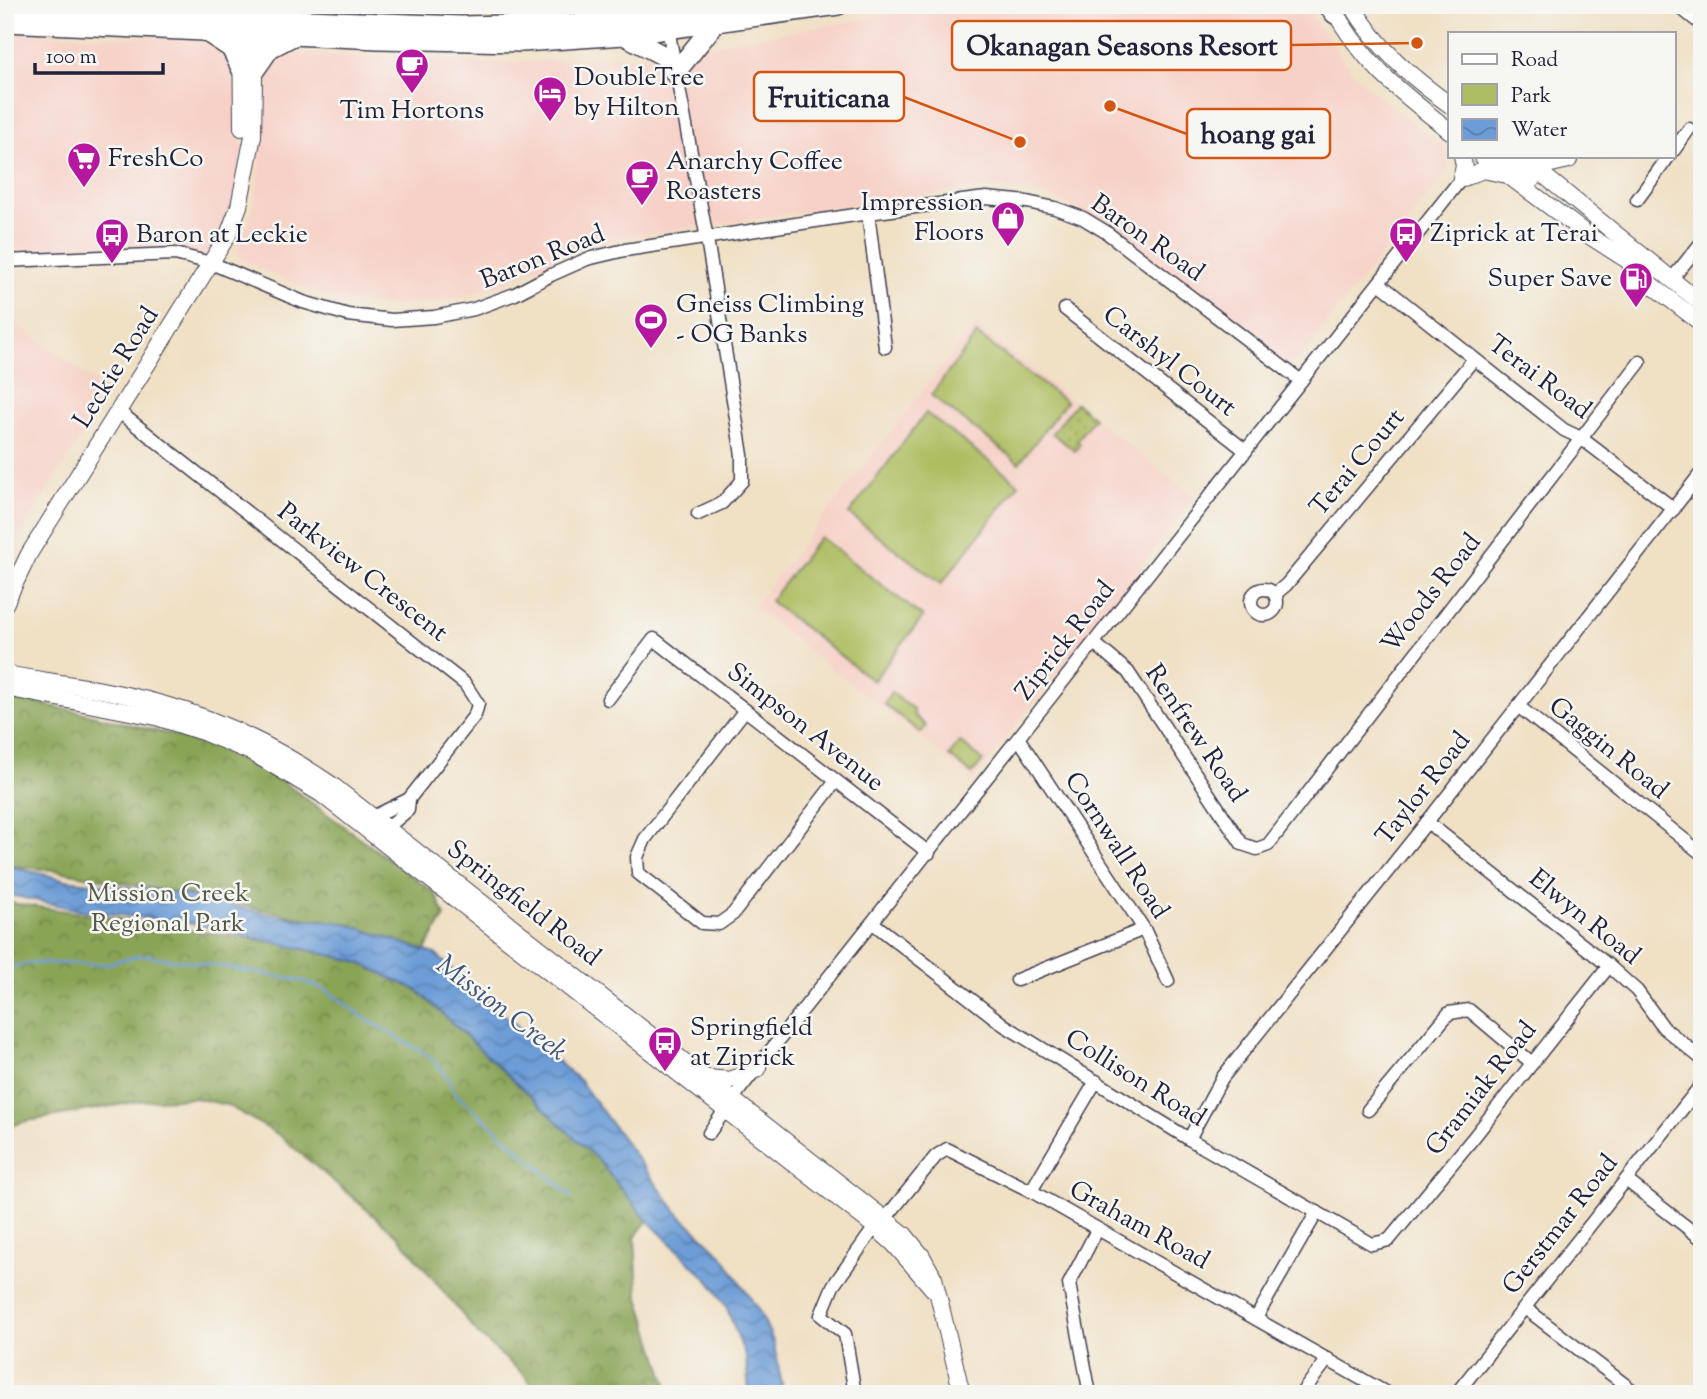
<svg xmlns="http://www.w3.org/2000/svg" width="1707" height="1399" viewBox="0 0 1707 1399" font-family="'Sorts Mill Goudy',serif">
  <defs>
    <pattern id="forest-crowns" width="20" height="18" patternUnits="userSpaceOnUse" patternTransform="scale(1.75)"><rect width="20" height="18" fill="#8aa457"/><path d="M2 6a3 3 0 1 1 6 0M12 15a3 3 0 1 1 6 0" fill="none" stroke="#708549"/></pattern>
    <pattern id="garden-dots" width="8" height="8" patternUnits="userSpaceOnUse" patternTransform="scale(1.75)"><rect width="8" height="8" fill="#adbd61"/><path d="M2 2h.1M6 6h.1" fill="none" stroke="#8c9951" stroke-width="1.8" stroke-linecap="round"/></pattern>
    <pattern id="water-waves" width="16" height="10" patternUnits="userSpaceOnUse" patternTransform="scale(1.75)"><rect width="16" height="10" fill="#6d9dd7"/><path d="M0 5q4-4 8 0t8 0" fill="none" stroke="#5980b0"/></pattern>
  </defs>
  <rect width="100%" height="100%" fill="#f6f6f2"/>
  <filter id="ink" filterUnits="userSpaceOnUse"><feTurbulence type="fractalNoise" baseFrequency=".0143" numOctaves="2"/><feDisplacementMap in="SourceGraphic" scale="14" xChannelSelector="R" yChannelSelector="G"/><feConvolveMatrix kernelMatrix="1 2 1 2 8 2 1 2 1" color-interpolation-filters="sRGB"/></filter>
  <filter id="wash" filterUnits="userSpaceOnUse"><feTurbulence type="fractalNoise" baseFrequency=".00686" numOctaves="4" result="noise"/><feDisplacementMap in="SourceGraphic" scale="28" xChannelSelector="R" yChannelSelector="G"/><feGaussianBlur stdDeviation="1.57" result="paint"/><feColorMatrix in="noise" values="0 0 0 0 0 0 0 0 0 0 0 0 0 0 0 0 0 1.4 0 .05"/><feComposite in="paint" operator="in"/></filter>
  <g filter="url(#wash)">
    <rect width="100%" height="100%" fill="#f0e0c4"/>
    <g fill="#f7d1c7">
      <polygon points="946,5 1307,5 1318,25 1355,75 1373,92 1445,148 1448,159 1448,171 1298,360 1284,362 1081,211 1057,200 1026,191 984,187 614,239 583,247 501,284 459,298 426,303 390,305 347,302 303,288 240,259 237,248 250,218 256,193 260,162 262,72 269,62 280,57 292,53 495,63 651,55"/>
      <polygon points="5,33 209,39 226,50 237,72 237,133 244,145 233,208 209,257 172,248 5,257"/>
      <polygon points="5,313 109,394 29,519 5,562"/>
      <polygon points="975,324 1195,497 974,780 753,607"/>
    </g>
    <g fill="#adbd61" stroke="#68704e" stroke-width="2">
      <polygon points="977,334 1066,402 1019,463 931,395"/>
      <polygon points="926,413 1019,484 941,584 849,514"/>
      <polygon points="820,537 923,617 873,681 770,601"/>
      <polygon points="891,692 914,710 914,715 926,726 921,733 884,704"/>
      <polygon points="960,742 983,761 972,774 949,756"/>
    </g>
    <g fill="url(#forest-crowns)" stroke="#566349" stroke-width="2">
      <polygon points="5,697 80,712 213,745 275,776 435,893 445,916 422,955 356,930 233,903 53,870 5,865"/>
      <polygon points="5,902 298,946 349,958 417,985 654,1212 635,1237 638,1294 670,1394 541,1394 524,1375 479,1335 400,1238 279,1135 227,1105 195,1098 140,1101 22,1122 5,1129"/>
    </g>
    <polygon fill="url(#garden-dots)" stroke="#68704e" stroke-width="2" points="1076,403 1094,418 1077,440 1080,444 1075,451 1052,433"/>
    <polygon fill="url(#water-waves)" stroke="#486089" stroke-width="2" points="5,865 67,880 175,893 277,916 345,923 435,954 579,1080 677,1212 722,1255 761,1314 773,1341 784,1394 749,1394 746,1358 726,1306 710,1282 645,1218 598,1160 417,990 355,961 194,924 80,910 5,894"/>
    <g fill="none" stroke-linecap="round" stroke-linejoin="round">
      <polyline stroke="#6d9dd7" stroke-width="2.5" points="5,964 14,966 35,963 106,964 141,955 213,965 303,981 328,991 366,1019 429,1056 446,1075 456,1094 572,1197"/>
    </g>
  </g>
  <g filter="url(#ink)">
    <g fill="none" stroke-linecap="round" stroke-linejoin="round">
      <g stroke="#413e50" stroke-width="15">
        <g id="minor">
          <polyline points="1677,5 1702,25"/>
          <polyline points="667,23 707,239 742,455 742,481 722,503 698,514"/>
          <polyline points="1674,150 1689,129"/>
          <polyline points="1637,200 1669,156"/>
          <polyline points="868,213 885,347"/>
          <polyline points="5,261 175,254 211,263 303,302 348,315 392,320 434,317 474,309 515,294 551,275 587,259 625,250 868,213 986,198 1027,202 1055,208 1083,218 1106,232 1301,381"/>
          <polyline points="1671,280 1702,242"/>
          <polyline points="1379,283 1564,430 1581,438 1674,509"/>
          <polyline points="1065,309 1246,451"/>
          <polyline points="118,411 465,684 478,704 475,715 409,799 373,817"/>
          <circle cx="1264" cy="602" r="13"/>
          <polyline points="1275,594 1286,585 1474,359"/>
          <polyline points="1094,643 1128,672 1242,844 1257,849 1268,845 1640,362"/>
          <polyline points="608,699 654,639 929,853"/>
          <polyline points="1518,706 1702,854"/>
          <polyline points="745,710 645,839 637,857 638,873 702,923 719,924 733,914 836,781"/>
          <polyline points="1019,739 1144,929 1168,981"/>
          <polyline points="1427,822 1609,966 1637,991 1663,1027 1702,1059"/>
          <polyline points="382,832 408,810 409,799"/>
          <polyline points="873,923 1004,1025 1189,1139 1372,1244 1389,1240 1474,1137 1609,966"/>
          <polyline points="1017,980 1144,929"/>
          <polyline points="1368,1110 1449,1013 1469,1010 1532,1063"/>
          <polyline points="709,1133 740,1089 1461,179"/>
          <polyline points="1189,1139 1222,1078 1427,822 1702,472"/>
          <polyline points="1626,1180 1702,1239"/>
          <polyline points="1031,1191 1096,1081"/>
          <polyline points="885,1219 936,1156 947,1149 1031,1191 1388,1394"/>
          <polyline points="1525,1308 1637,1394"/>
          <polyline points="1256,1318 1317,1212"/>
          <polyline points="855,1394 845,1334 821,1315 833,1286 875,1227"/>
          <polyline points="1090,1394 1069,1284 1097,1230"/>
          <polyline points="1301,1394 1328,1359"/>
          <polyline points="1456,1394 1702,1084"/>
        </g>
      </g>
      <g stroke="#413e50" stroke-width="18">
        <g id="major">
          <polyline points="236,5 241,18 242,128"/>
          <path d="M 1331,5 C 1362,63 1399,91 1450,131"/>
          <path d="M 1352,5 C 1377,48 1410,76 1450,105"/>
          <polyline points="1482,156 1588,235 1644,271"/>
          <polyline points="1499,156 1532,180"/>
          <polyline points="1520,156 1702,304"/>
          <polyline points="1531,159 1547,165 1569,160"/>
          <polyline points="1461,179 1483,170 1502,174"/>
          <polyline points="1461,179 1464,166 1462,156"/>
          <polyline points="1631,269 1702,324"/>
          <polyline points="5,604 29,554 228,235 239,206 253,136 255,18 249,5"/>
          <path d="M 5,674 C 56,683 108,689 158,703 C 220,719 279,749 332,785 L 904,1234 L 922,1256 L 934,1278 L 962,1394"/>
          <polyline points="5,688 156,717 205,733 251,752 321,794 875,1227 894,1244 933,1289"/>
          <polyline points="708,1078 730,1080 758,1069"/>
        </g>
      </g>
      <g stroke="#413e50" stroke-width="22">
        <g id="highway">
          <polyline points="1328,5 1335,14"/>
          <polyline points="5,8 461,26 589,23 721,5"/>
          <polyline points="5,22 379,39 522,42 624,35 838,5"/>
          <polyline points="208,33 231,48 242,70"/>
          <polyline points="624,35 664,56 675,73 716,22"/>
          <polyline points="254,71 270,48 293,36"/>
        </g>
      </g>
      <use href="#minor" stroke="#fff" stroke-width="12"/>
      <use href="#major" stroke="#fff" stroke-width="16"/>
      <use href="#highway" stroke="#fff" stroke-width="19"/>
    </g>
  </g>
  <defs>
    <g id="cafe-pin" transform="scale(1.75)"><path d="M0 17L-7.5 6A9.5 9.5 0 1 1 7.5 6Z" fill="#b5179e" stroke="#f6f6f2"/><path d="M-5.5-4.5H6V0H3Q3 3.5 0 3.5H-2.5Q-5.5 3.5-5.5 0ZM3-3.2v2h1.7v-2ZM-6 4.5H4V6H-6Z" fill="#fff"/></g>
    <g id="hotel-pin" transform="scale(1.75)"><path d="M0 17L-7.5 6A9.5 9.5 0 1 1 7.5 6Z" fill="#b5179e" stroke="#f6f6f2"/><path d="M-6-4.5h1.5V1H6V5H4.5V3h-9V5H-6ZM-4 0a1.8 1.8 0 1 1 3.6 0ZM.5 0V-2.5h3Q6-2.5 6 0Z" fill="#fff"/></g>
    <g id="supermarket-pin" transform="scale(1.75)"><path d="M0 17L-7.5 6A9.5 9.5 0 1 1 7.5 6Z" fill="#b5179e" stroke="#f6f6f2"/><path d="M-6-5.5h2.5l.6 2H6L4.5 2H-2.5L-4.4-4H-6ZM-1.5 3.2a1.3 1.3 0 1 0 .1 0ZM3 3.2a1.3 1.3 0 1 0 .1 0Z" fill="#fff"/></g>
    <g id="shop-pin" transform="scale(1.75)"><path d="M0 17L-7.5 6A9.5 9.5 0 1 1 7.5 6Z" fill="#b5179e" stroke="#f6f6f2"/><path d="M-5-2.5h2.3a2.7 3.5 0 0 1 5.4 0H5L5.5 6h-11ZM-1.5-2.5h3a1.5 2.3 0 0 0-3 0Z" fill="#fff"/></g>
    <g id="bus-pin" transform="scale(1.75)"><path d="M0 17L-7.5 6A9.5 9.5 0 1 1 7.5 6Z" fill="#b5179e" stroke="#f6f6f2"/><path d="M-5-6H5V4H4V6H2V4H-2V6H-4V4H-5ZM-3.5-4V0h7V-4ZM-3.5 1.2v1.5H-2V1.2ZM2 1.2v1.5H3.5V1.2Z" fill="#fff"/></g>
    <g id="fuel-pin" transform="scale(1.75)"><path d="M0 17L-7.5 6A9.5 9.5 0 1 1 7.5 6Z" fill="#b5179e" stroke="#f6f6f2"/><path d="M-5.5-6h7V0h2V4h1.3V-2.5L3-4.5l.8-.8L6-3V5H2.5V1h-1V6h-7ZM-4.2-4.7v3.2H.2V-4.7Z" fill="#fff"/></g>
    <g id="stadium-pin" transform="scale(1.75)"><path d="M0 17L-7.5 6A9.5 9.5 0 1 1 7.5 6Z" fill="#b5179e" stroke="#f6f6f2"/><path d="M0-5a6.5 5 0 1 0 0 10a6.5 5 0 1 0 0-10ZM-3.5-1.8h7v3.6h-7Z" fill="#fff"/></g>
  </defs>
  <g fill-rule="evenodd">
    <use href="#cafe-pin" x="412" y="65"/>
    <use href="#hotel-pin" x="550" y="93"/>
    <use href="#supermarket-pin" x="84" y="159"/>
    <use href="#cafe-pin" x="642" y="177"/>
    <use href="#shop-pin" x="1008" y="218"/>
    <use href="#bus-pin" x="1406" y="234"/>
    <use href="#bus-pin" x="112" y="235"/>
    <use href="#fuel-pin" x="1636" y="279"/>
    <use href="#stadium-pin" x="651" y="320"/>
    <use href="#bus-pin" x="665" y="1043"/>
  </g>
  <g text-anchor="middle" dominant-baseline="central" stroke-width="5" stroke-linejoin="round" paint-order="stroke">
    <g font-size="26" fill="#22223b" stroke="#f6f6f2" text-anchor="start">
      <text x="574" y="78">DoubleTree<tspan x="574" dy="30">by Hilton</tspan></text>
      <text x="412" y="111" text-anchor="middle">Tim Hortons</text>
      <text x="108" y="159">FreshCo</text>
      <text x="666" y="162">Anarchy Coffee<tspan x="666" dy="30">Roasters</tspan></text>
      <text x="984" y="203" text-anchor="end">Impression<tspan x="984" dy="30">Floors</tspan></text>
      <text x="1430" y="234">Ziprick at Terai</text>
      <text x="136" y="235">Baron at Leckie</text>
      <text x="1612" y="279" text-anchor="end">Super Save</text>
      <text x="676" y="305">Gneiss Climbing<tspan x="676" dy="30">- OG Banks</tspan></text>
      <text x="690" y="1028">Springfield<tspan x="690" dy="30">at Ziprick</tspan></text>
    </g>
    <g font-size="26" fill="#22223b" stroke="#f6f6f2">
      <text transform="translate(1147 239) rotate(35)">Baron Road</text>
      <text transform="translate(543 258) rotate(-22)">Baron Road</text>
      <text transform="translate(1169 362) rotate(38)">Carshyl Court</text>
      <text transform="translate(117 368) rotate(-58)">Leckie Road</text>
      <text transform="translate(1539 378) rotate(37)">Terai Road</text>
      <text transform="translate(1358 463) rotate(-50)">Terai Court</text>
      <text transform="translate(362 573) rotate(38)">Parkview Crescent</text>
      <text transform="translate(1432 594) rotate(-52)">Woods Road</text>
      <text transform="translate(1066 641) rotate(-52)">Ziprick Road</text>
      <text transform="translate(805 728) rotate(38)">Simpson Avenue</text>
      <text transform="translate(1195 734) rotate(56)">Renfrew Road</text>
      <text transform="translate(1608 749) rotate(39)">Gaggin Road</text>
      <text transform="translate(1424 789) rotate(-52)">Taylor Road</text>
      <text transform="translate(1116 846) rotate(57)">Cornwall Road</text>
      <text transform="translate(523 904) rotate(38)">Springfield Road</text>
      <text transform="translate(1584 918) rotate(39)">Elwyn Road</text>
      <text transform="translate(1135 1079) rotate(32)">Collison Road</text>
      <text transform="translate(1482 1089) rotate(-52)">Gramiak Road</text>
      <text transform="translate(1561 1225) rotate(-52)">Gerstmar Road</text>
      <text transform="translate(1139 1226) rotate(29)">Graham Road</text>
    </g>
    <g font-size="26" fill="#535848" stroke="#f6f6f2">
      <text x="168" y="894">Mission Creek<tspan x="168" dy="30">Regional Park</tspan></text>
    </g>
    <g font-size="28" font-style="italic" fill="#405379" stroke="#f6f6f2">
      <text transform="translate(501 1009) rotate(37)">Mission Creek</text>
    </g>
  </g>
  <path fill="none" stroke="#d45411" stroke-width="2.5" d="M1417 43L1291 45M1020 142L904 97M1110 106L1187 134"/>
  <g fill="#d45411" stroke="#f6f6f2" stroke-width="2.5">
    <circle cx="1417" cy="43" r="7"/>
    <circle cx="1020" cy="142" r="7"/>
    <circle cx="1110" cy="106" r="7"/>
  </g>
  <g fill="#f6f6f2" stroke="#d45411" stroke-width="2.5">
    <rect x="952" y="21" width="339" height="49" rx="7"/>
    <rect x="754" y="72" width="150" height="49" rx="7"/>
    <rect x="1187" y="109" width="143" height="49" rx="7"/>
  </g>
  <g font-size="28" text-anchor="middle" font-weight="bold" fill="#22223b">
    <text x="1122" y="55">Okanagan Seasons Resort</text>
    <text x="829" y="107">Fruiticana</text>
    <text x="1258" y="143">hoang gai</text>
  </g>
  <rect width="1707" height="1399" fill="none" stroke="#f6f6f2" stroke-width="28"/>
  <rect x="1448" y="32" width="228" height="126" fill="#f6f6f2" stroke="#a1a1a9" stroke-width="2"/>
  <rect x="1462" y="54" width="35" height="10" fill="#ffffff" stroke="#a1a1a9" stroke-width="2"/>
  <text x="1511" y="66" font-size="21" fill="#22223b">Road</text>
  <rect x="1462" y="84" width="35" height="21" fill="#adbd61" stroke="#a1a1a9" stroke-width="2"/>
  <text x="1511" y="102" font-size="21" fill="#22223b">Park</text>
  <rect x="1462" y="119" width="35" height="21" fill="url(#water-waves)" stroke="#a1a1a9" stroke-width="2"/>
  <text x="1511" y="136" font-size="21" fill="#22223b">Water</text>
  <path d="M35 63v10h128v-10" fill="none" stroke="#22223b" stroke-width="3.5"/>
  <text x="46" y="63" font-size="21" fill="#22223b" stroke="#f6f6f2" stroke-width="5" paint-order="stroke">100 m</text>
</svg>
